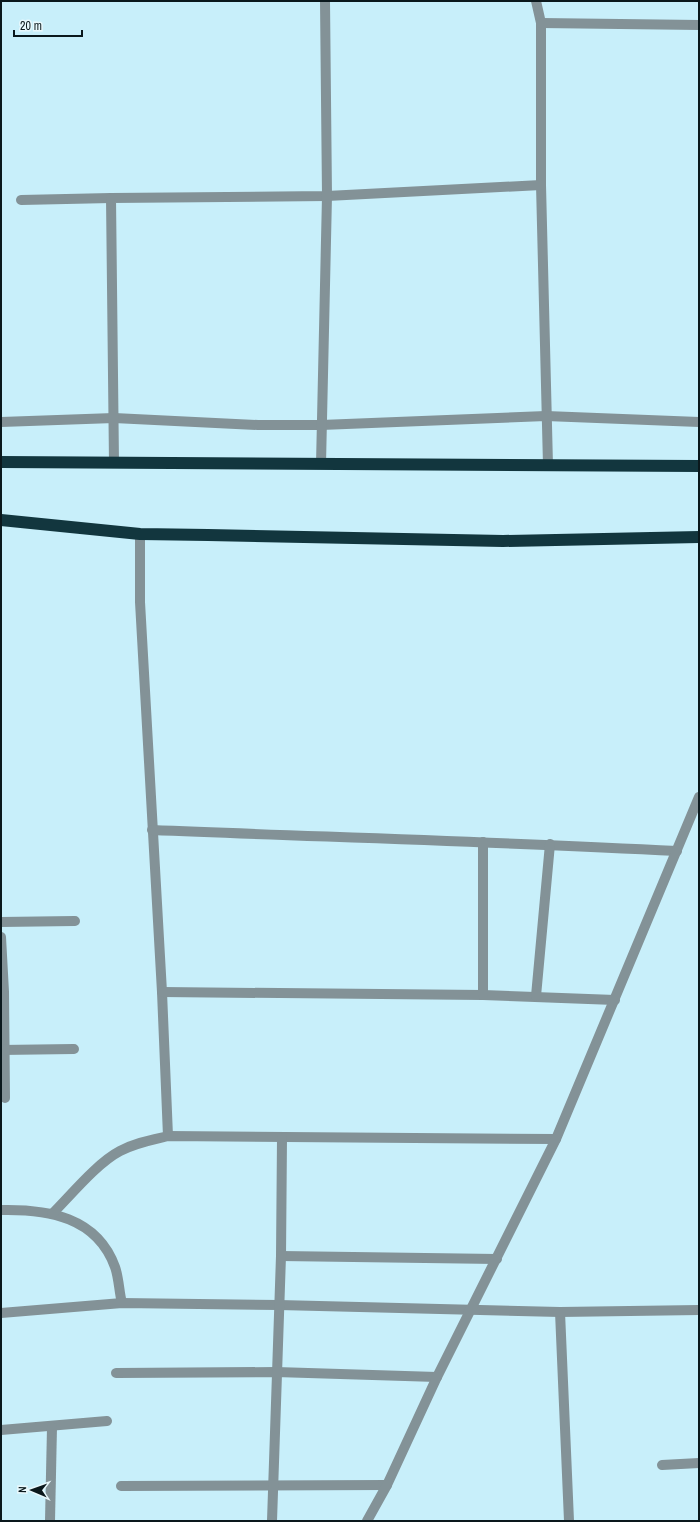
<svg xmlns="http://www.w3.org/2000/svg" width="700" height="1522" viewBox="0 0 700 1522" font-family="'Archivo Narrow',sans-serif">
  <rect width="100%" height="100%" fill="#c8effa"/>
  <g fill="none" stroke-linecap="round" stroke-linejoin="round">
    <g stroke="#839297" stroke-width="10">
      <polyline points="536,1 541,23 541,185 548,465"/>
      <polyline points="541,23 699,25"/>
      <polyline points="21,200 111,198"/>
      <polyline points="1,422 114,418 258,425 321,425 546,416 699,422"/>
      <polyline points="114,463 111,198 327,196 541,185"/>
      <polyline points="321,464 327,196 325,1"/>
      <polyline points="140,534 140,602 162,992 168,1136"/>
      <path d="M 152,830 C 327,837 502,842 677,851"/>
      <polyline points="1,922 75,921"/>
      <polyline points="1,937 4,992 5,1098"/>
      <polyline points="162,992 483,995 615,1000"/>
      <polyline points="483,995 483,842"/>
      <polyline points="536,996 550,844"/>
      <polyline points="1,1050 74,1049"/>
      <path d="M 1,1210 C 48,1209 97,1217 115,1267 C 119,1278 119,1292 122,1303"/>
      <path d="M 52,1214 C 71,1195 97,1163 120,1151 C 135,1143 151,1140 168,1136 L 556,1139"/>
      <polyline points="281,1256 497,1259"/>
      <polyline points="560,1312 569,1521"/>
      <polyline points="1,1313 122,1303 279,1305 560,1312 699,1310"/>
      <polyline points="116,1373 276,1372 437,1377"/>
      <polyline points="1,1430 107,1421"/>
      <polyline points="662,1465 699,1463"/>
      <polyline points="121,1486 387,1485"/>
      <polyline points="50,1521 52,1427"/>
      <polyline points="272,1521 281,1256 282,1138"/>
      <polyline points="367,1521 387,1485 437,1377 556,1139 699,797"/>
    </g>
    <g stroke="#12363e" stroke-width="12">
      <polyline points="1,462 699,466"/>
      <polyline points="1,520 140,534 208,535 503,541 699,537"/>
    </g>
  </g>
  <rect width="700" height="1522" fill="none" stroke="#0a181c" stroke-width="4"/>
  <g transform="translate(32 1490) rotate(272)" stroke="#e8f8fc" stroke-width="3" paint-order="stroke">
  <path d="M0-3L7 15L0 10L-7 15Z" fill="#0a181c"/>
  <text y="-6" font-size="11" font-weight="bold" text-anchor="middle" fill="#0a181c">N</text>
  </g>
  <path d="M14 30v6h68v-6" fill="none" stroke="#0a181c" stroke-width="2"/>
  <text x="20" y="30" font-size="12" fill="#0a181c" stroke="#e8f8fc" stroke-width="3" paint-order="stroke">20 m</text>
</svg>
